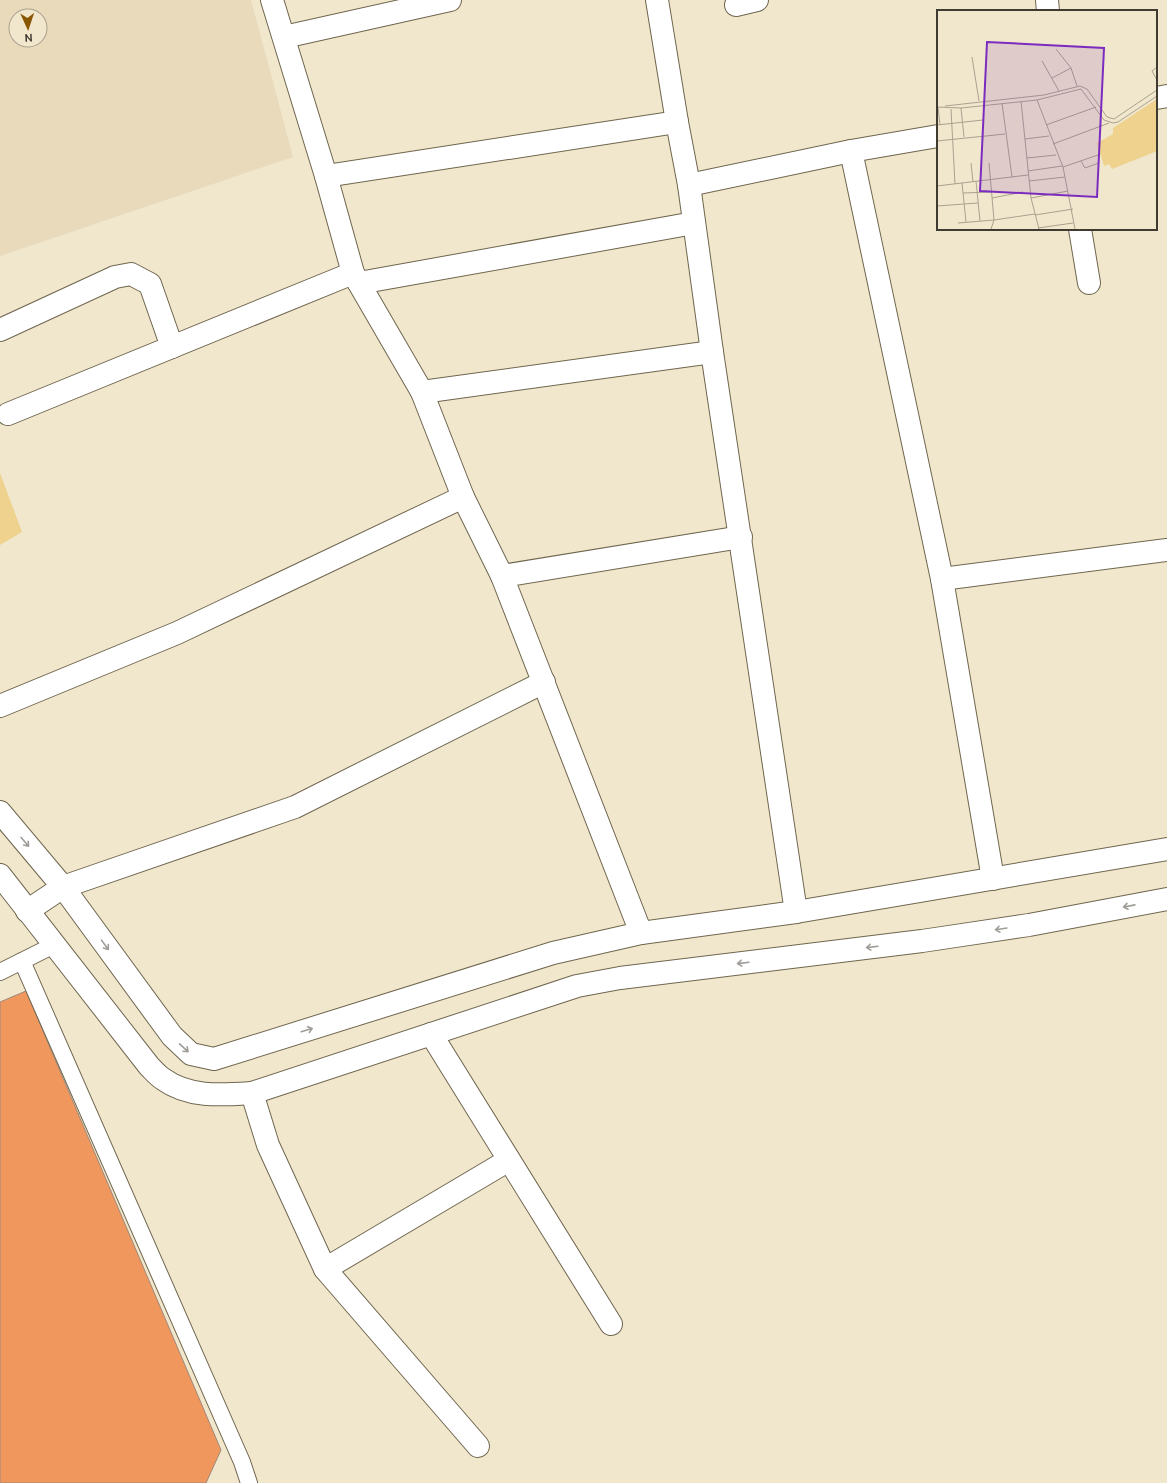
<svg xmlns="http://www.w3.org/2000/svg" width="1167" height="1483" viewBox="0 0 1167 1483" font-family="Ubuntu,sans-serif">
  <rect width="100%" height="100%" fill="#f1e7cd"/>
  <path fill="#e8daba" fill-rule="evenodd" d="M 0,0 L 251,0 L 293,157 L 0,256 ZM 16,16 L 40,16 L 40,40 L 16,40 Z"/>
  <polygon fill="#eed28e" points="0,473 22,532 0,545"/>
  <polygon fill="#ef975c" stroke="#a0887a" points="26,991 221,1450 206,1483 0,1483 0,1002"/>
  <g fill="none" stroke-linecap="round" stroke-linejoin="round">
    <g stroke="#6f664f" stroke-width="18">
      <g id="service">
        <polyline points="22,961 242,1462 249,1483"/>
        <polyline points="0,972 54,945"/>
      </g>
    </g>
    <g stroke="#6f664f" stroke-width="24">
      <g id="minor">
        <polyline points="272,0 326,176 353,273 422,392 463,497 502,576 641,933"/>
        <polyline points="657,0 677,122 689,185 712,352 796,912"/>
        <polyline points="1047,0 1048,11"/>
        <polyline points="736,5 757,0"/>
        <polyline points="284,37 450,0"/>
        <polyline points="1156,98 1167,96"/>
        <polyline points="851,151 942,579 993,879"/>
        <polyline points="326,176 677,122"/>
        <polyline points="689,185 851,151 938,136"/>
        <polyline points="1080,229 1089,283"/>
        <polyline points="359,283 694,223"/>
        <polyline points="0,330 115,277 131,274 150,284 172,347"/>
        <polyline points="422,392 712,352"/>
        <polyline points="8,414 353,273"/>
        <polyline points="502,576 741,537"/>
        <polyline points="942,579 1167,550"/>
        <polyline points="0,706 177,633 463,497"/>
        <polyline points="27,911 63,887 295,807 544,682"/>
        <polyline points="431,1034 611,1324"/>
        <polyline points="252,1093 268,1145 325,1269 478,1446"/>
        <polyline points="325,1269 509,1160"/>
      </g>
    </g>
    <g stroke="#6f664f" stroke-width="24">
      <g id="tertiary">
        <polyline points="0,812 63,887 172,1036 191,1054 214,1059 553,953 641,933 796,912 1167,849"/>
        <path d="M 0,875 L 149,1066 C 154,1071 158,1076 163,1079 C 189,1098 222,1095 252,1093 L 577,986 L 620,978 L 922,941 L 1029,925 L 1167,899"/>
      </g>
    </g>
    <use href="#service" stroke="#fff" stroke-width="16"/>
    <use href="#minor" stroke="#fff" stroke-width="22"/>
    <use href="#tertiary" stroke="#fff" stroke-width="22"/>
  </g>
  <defs><path id="oneway-shaft" d="M-6 0H5M1.5-3L5.5 0L1.5 3" fill="none" stroke-width="1.6" stroke-linecap="round" stroke-linejoin="round"/></defs>
  <g stroke="#a09d98">
    <use href="#oneway-shaft" transform="translate(25 842) rotate(50)"/>
    <use href="#oneway-shaft" transform="translate(1129 906) rotate(169)"/>
    <use href="#oneway-shaft" transform="translate(1001 929) rotate(171)"/>
    <use href="#oneway-shaft" transform="translate(105 945) rotate(54)"/>
    <use href="#oneway-shaft" transform="translate(872 947) rotate(173)"/>
    <use href="#oneway-shaft" transform="translate(743 963) rotate(173)"/>
    <use href="#oneway-shaft" transform="translate(307 1030) rotate(-17)"/>
    <use href="#oneway-shaft" transform="translate(184 1048) rotate(43)"/>
  </g>
  <g transform="translate(937 10)">
    <rect width="220" height="220" fill="#f1e7cd"/>
    <path d="M 220,89 L 220,141 L 175,159 L 172,154 L 167,156 L 160,133 L 176,124 L 176,118 Z" fill="#eed28e"/>
    <path fill="none" stroke="#aaa28f" stroke-width="1" d="M 119,39 L 134,58 L 140,76M 35,47 L 42,91M 105,51 L 122,81M 220,57 L 215,61 L 220,70M 115,68 L 134,58M 100,90 L 126,157 L 138,219M 84,91 L 94,188 L 102,219M 65,93 L 75,167M 8,96 L 107,85 L 143,76 L 150,79 L 170,107 L 177,109 L 220,80M 0,97 L 24,98 L 100,90 L 144,79 L 167,110 L 176,113 L 181,112 L 220,86M 1,97 L 3,115M 24,98 L 27,127M 14,99 L 18,174M 0,115 L 46,110M 109,115 L 159,97M 88,129 L 112,126M 0,131 L 68,124M 116,134 L 172,113M 90,148 L 119,145M 144,151 L 148,158 L 162,153M 34,153 L 36,172M 126,157 L 161,145M 91,161 L 125,156M 39,171 L 43,211M 92,171 L 128,167M 25,173 L 29,212M 0,176 L 91,165M 26,183 L 55,182M 55,188 L 86,182M 94,188 L 131,181M 0,196 L 41,193M 98,205 L 136,199M 21,213 L 57,210 L 52,153M 101,218 L 136,213M 54,219 L 57,210 L 98,204"/>
    <path fill="#7b2cbf" fill-opacity="0.15" stroke="#7b2cbf" stroke-width="2" d="M 50,32 L 167,38 L 160,187 L 43,181 Z"/>
    <rect width="220" height="220" fill="none" stroke="#403b31" stroke-width="2"/>
  </g>
  <g transform="translate(28 28) rotate(177)"><circle r="19" fill="#f1e7cd" stroke="#aaa28f"/>
  <path d="M0-3L7 15L0 10L-7 15Z" fill="#895700"/>
  <text y="-6" font-size="11" font-weight="bold" text-anchor="middle" fill="#403b31">N</text>
  </g>
</svg>
